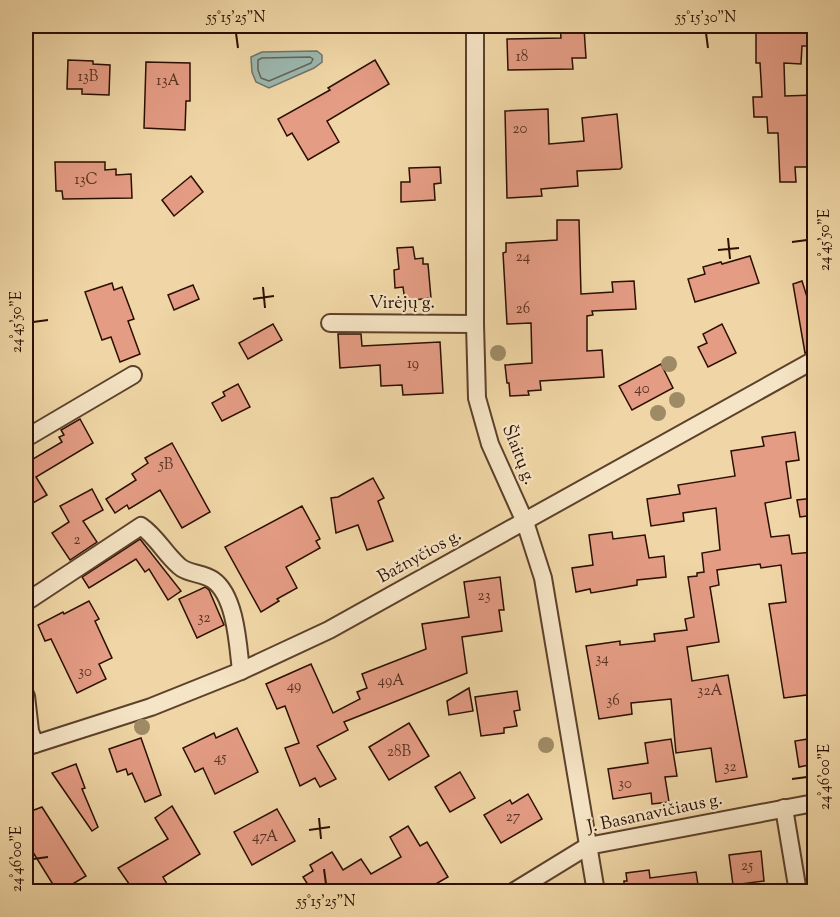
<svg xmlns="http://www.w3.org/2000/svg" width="840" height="917" viewBox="0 0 840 917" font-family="'Sorts Mill Goudy',serif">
  <rect width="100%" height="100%" fill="#f0d6a6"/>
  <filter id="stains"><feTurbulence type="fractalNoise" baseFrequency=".00333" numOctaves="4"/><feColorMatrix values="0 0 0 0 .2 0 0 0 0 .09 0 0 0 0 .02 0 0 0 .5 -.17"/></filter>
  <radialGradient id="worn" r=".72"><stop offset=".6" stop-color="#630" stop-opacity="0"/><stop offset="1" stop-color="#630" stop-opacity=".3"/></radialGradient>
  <polygon fill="#9cb7af" stroke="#6f746a" stroke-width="1.5" points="317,51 322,55 322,62 314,68 269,88 256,82 252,72 251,57 262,52"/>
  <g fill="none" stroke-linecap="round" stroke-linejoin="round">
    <polygon stroke="#646358" stroke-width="1.5" points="310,57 313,59 311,63 269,81 261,78 258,70 258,60 262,58"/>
  </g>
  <g fill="#e49c84" stroke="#2b0f02" stroke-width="1.5">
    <polygon points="560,26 581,26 581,28 584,28 586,58 572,58 573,69 508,70 507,39 561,38"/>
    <polygon points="756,26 814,26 814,46 802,46 801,64 784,63 785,96 814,95 814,167 795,167 796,182 780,182 778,133 768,133 767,117 754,117 753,97 762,97 760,63 756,63"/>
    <polygon points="68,60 93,61 93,64 110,65 109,95 82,94 82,89 67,89"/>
    <polygon points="375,60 389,84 327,121 339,142 308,160 292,133 287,136 278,119 330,90 328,88"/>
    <polygon points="146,62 190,63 190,101 186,101 185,130 144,128"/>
    <polygon points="548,109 549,144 584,141 582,118 617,114 622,167 620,169 577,171 578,186 541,189 542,196 507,198 505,111"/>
    <polygon points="55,162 105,162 105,170 116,169 116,175 131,174 132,198 63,199 62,191 56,191"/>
    <polygon points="440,167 441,183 434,184 435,200 401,202 401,182 410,182 409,168"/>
    <polygon points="191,176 203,192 174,216 162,200"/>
    <polygon points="557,220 579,220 581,294 613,292 612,282 634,281 636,309 592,311 593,315 587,316 587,351 602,350 604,377 540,381 541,390 528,391 529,395 510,396 509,383 507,383 505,365 532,363 531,323 507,324 503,253 506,252 506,243 557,240"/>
    <polygon points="413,247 415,259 423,258 423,264 428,264 431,298 405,301 403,287 395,288 394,270 399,269 397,248"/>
    <polygon points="750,256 759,283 695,302 688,279 705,274 703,267 721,262 722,264"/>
    <polygon points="802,281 814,319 814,350 805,353 793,284"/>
    <polygon points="112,283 114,290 122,287 134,319 128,321 140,354 120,362 111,337 102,340 85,292"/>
    <polygon points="193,285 199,299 174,310 168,295"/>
    <polygon points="273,324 282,340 248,359 239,343"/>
    <polygon points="722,324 736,353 708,367 698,347 707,343 703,334"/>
    <polygon points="338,334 361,334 362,346 440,342 443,393 403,395 402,385 381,386 380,365 340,368"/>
    <polygon points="661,364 673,388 632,410 619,386"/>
    <polygon points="238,384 250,407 222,421 212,403 225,396 223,392"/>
    <polygon points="80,419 93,443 36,477 47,495 26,507 26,458 28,462 62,442 59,437 64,435 61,430"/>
    <polygon points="795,432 799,460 786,462 791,498 765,503 771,537 789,535 792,554 813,552 814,605 810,606 814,637 808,638 814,694 784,698 769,604 786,602 781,565 761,568 760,564 717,570 719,585 710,587 719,642 687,647 692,681 728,675 747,777 716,782 711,748 676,753 671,699 631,703 632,714 599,719 586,646 620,641 620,645 655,641 654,634 687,630 685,619 694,617 688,577 697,576 697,573 704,572 702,553 720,550 716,508 683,513 684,521 651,526 647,499 680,494 678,485 735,476 731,451 764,446 762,437"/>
    <polygon points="172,443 210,512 182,528 160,490 129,509 127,505 115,513 106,499 136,480 132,474 148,463 145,458"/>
    <polygon points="373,478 384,498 378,501 393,541 367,550 358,525 336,533 331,498 338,497"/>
    <polygon points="92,489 103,510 83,521 97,542 70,560 52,533 69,522 60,506"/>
    <polygon points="814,498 814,515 800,517 797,500"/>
    <polygon points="302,506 320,539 316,541 320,548 286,567 297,588 277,599 279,601 261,612 225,547"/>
    <polygon points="612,532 613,539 645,535 649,558 664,556 666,577 637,580 637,585 591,593 590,589 576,592 572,568 593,565 589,535"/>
    <polygon points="140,539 181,591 168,600 149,569 145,572 136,559 89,588 82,577"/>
    <polygon points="500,577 504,610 499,610 502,631 462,637 467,673 344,722 348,730 317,746 336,779 320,787 315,778 300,786 285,748 299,743 285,706 277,709 266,684 311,664 333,713 360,699 357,692 367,688 362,674 426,649 422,624 469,617 464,582"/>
    <polygon points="205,587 209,590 224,625 197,638 179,599"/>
    <polygon points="89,601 99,619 95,621 112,658 99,664 106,679 77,693 51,639 45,641 38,625 63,612 64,614"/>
    <polygon points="469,688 473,711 449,715 447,701"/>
    <polygon points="517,691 520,710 514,711 517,726 504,728 504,733 481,736 475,697"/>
    <polygon points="409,723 429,756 389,780 369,747"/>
    <polygon points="237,728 258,772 215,794 203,768 195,772 183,748 214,733 216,738"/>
    <polygon points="141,738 161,795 145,802 132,773 128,775 126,769 117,772 109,749"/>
    <polygon points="814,738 814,764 799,767 795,741"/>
    <polygon points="671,739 677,776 665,777 669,802 652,804 651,793 613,799 608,769 648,763 645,743"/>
    <polygon points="76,764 85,788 82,789 98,827 92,831 52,773"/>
    <polygon points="460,772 475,798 450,812 435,787"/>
    <polygon points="528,794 542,819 501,843 484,815 510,800 512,804"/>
    <polygon points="172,806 200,854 163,877 171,891 134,891 118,868 168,839 155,818"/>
    <polygon points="42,807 86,876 61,891 57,891 26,841 26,813"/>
    <polygon points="277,809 295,841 252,865 234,832"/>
    <polygon points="408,826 420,846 427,842 448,877 432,886 435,891 365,891 361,885 350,891 312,891 303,877 313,871 310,865 332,852 343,870 361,859 371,874 401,857 390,837"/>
    <polygon points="761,851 764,881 733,885 729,855"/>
    <polygon points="649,870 650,878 696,872 699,891 624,891 624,881 627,881 626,873"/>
  </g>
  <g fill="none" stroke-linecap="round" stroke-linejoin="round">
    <g stroke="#5c412b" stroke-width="20">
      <g id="street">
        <polyline points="475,26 475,324 477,398 490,444 525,522 543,578 596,892"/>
        <polyline points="330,323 475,324"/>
        <polyline points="26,438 133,375"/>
        <path d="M 26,602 L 141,526 C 157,537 164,553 179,566 C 187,574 204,573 213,580 C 236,596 238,646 241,671"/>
        <polyline points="26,696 30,731 35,744"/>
        <polyline points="26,747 151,707 241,671 329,630 814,360"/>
        <polyline points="784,808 798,892"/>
        <polyline points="513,892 588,846 814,803"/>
      </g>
    </g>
    <use href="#street" stroke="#f5e4c5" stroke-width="16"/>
  </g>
  <g fill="#9e8b66">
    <circle cx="498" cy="353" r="8"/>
    <circle cx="669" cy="364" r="8"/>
    <circle cx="677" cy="400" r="8"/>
    <circle cx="658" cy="413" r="8"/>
    <circle cx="142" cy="727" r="8"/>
    <circle cx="546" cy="745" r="8"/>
  </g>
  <path fill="none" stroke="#2b0f02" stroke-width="2" d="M 236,33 L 238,48M 706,33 L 708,48M 728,238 L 730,259M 792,242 L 807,240M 718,250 L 739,248M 263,287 L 265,308M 253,299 L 274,296M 33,322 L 48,320M 792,779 L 807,777M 319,818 L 321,839M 309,830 L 330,827M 33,859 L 48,857M 324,869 L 326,884"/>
  <g text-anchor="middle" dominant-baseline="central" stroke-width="4.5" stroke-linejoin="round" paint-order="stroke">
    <g font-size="15" fill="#593222">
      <text x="522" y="57">18</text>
      <text x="88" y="77">13B</text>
      <text x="168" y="81">13A</text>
      <text x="520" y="129">20</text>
      <text x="86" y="180">13C</text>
      <text x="523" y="257">24</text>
      <text x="523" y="309">26</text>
      <text x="413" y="364">19</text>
      <text x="642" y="389">40</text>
      <text x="166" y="465">5B</text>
      <text x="77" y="540">2</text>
      <text x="484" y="596">23</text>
      <text x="204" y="618">32</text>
      <text x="602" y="659">34</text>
      <text x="85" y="672">30</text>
      <text x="391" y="681">49A</text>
      <text x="294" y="686">49</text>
      <text x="710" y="691">32A</text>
      <text x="613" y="701">36</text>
      <text x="399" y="752">28B</text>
      <text x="220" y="758">45</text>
      <text x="730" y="767">32</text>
      <text x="625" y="784">30</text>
      <text x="513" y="817">27</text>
      <text x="265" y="837">47A</text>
      <text x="747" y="866">25</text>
    </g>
    <g font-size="18" fill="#2b0f02" stroke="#f5e4c5">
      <text x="402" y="304">Virėjų g.</text>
      <text transform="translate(518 455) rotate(68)">Šlaitų g.</text>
      <text transform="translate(420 557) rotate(-29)">Bažnyčios g.</text>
      <text transform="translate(655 814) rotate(-12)">J. Basanavičiaus g.</text>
    </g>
  </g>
  <rect width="840" height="917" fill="none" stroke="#f0d6a6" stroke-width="66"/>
  <rect x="33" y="33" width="774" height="851" fill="none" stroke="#2b0f02" stroke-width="2"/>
  <g font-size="15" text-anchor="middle" fill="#2b0f02">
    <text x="236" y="22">55°15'25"N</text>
    <text x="706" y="22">55°15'30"N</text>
    <text transform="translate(824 240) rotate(-90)" y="5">24°45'50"E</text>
    <text transform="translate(16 322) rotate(-90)" y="5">24°45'50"E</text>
    <text transform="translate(824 777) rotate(-90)" y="5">24°46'00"E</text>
    <text transform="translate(16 859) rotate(-90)" y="5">24°46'00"E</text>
    <text x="326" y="906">55°15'25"N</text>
  </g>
  <rect width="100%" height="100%" filter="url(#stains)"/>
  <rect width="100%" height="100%" fill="url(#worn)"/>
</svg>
